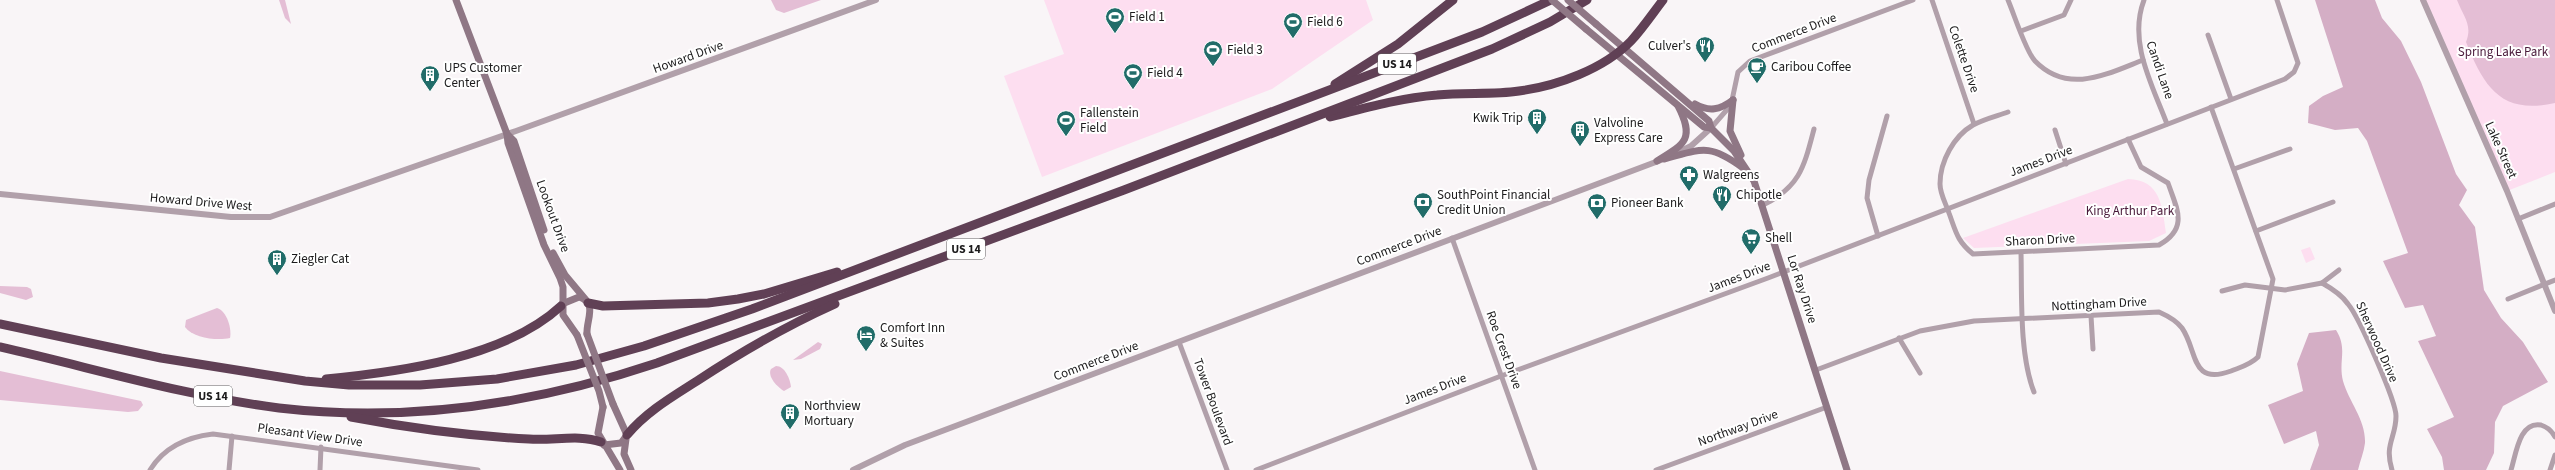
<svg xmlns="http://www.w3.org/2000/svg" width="2555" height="470" viewBox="0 0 2555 470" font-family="'Source Sans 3',sans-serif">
  <rect width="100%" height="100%" fill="#f9f5f7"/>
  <g fill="#fddef0">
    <polygon points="1044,0 1366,0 1373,20 1272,89 1042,177 1004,76 1064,54"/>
    <polygon points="2423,0 2555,0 2555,172 2507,191"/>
    <path d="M 2128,179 C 2161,180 2162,206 2166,233 L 2149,241 L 1974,248 L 1963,238 Z"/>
    <polygon points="2310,247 2315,259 2306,263 2301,250"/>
  </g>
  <g fill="#d4aec5">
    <polygon points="2315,0 2375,0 2382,18 2401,41 2421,82 2456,174 2467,190 2459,205 2475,227 2484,290 2501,318 2523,342 2548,382 2503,406 2495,422 2494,453 2486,470 2444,470 2442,457 2427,429 2454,417 2418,341 2436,336 2423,305 2405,308 2383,261 2408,253 2367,141 2358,128 2335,130 2308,123 2309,106 2323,96 2343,87"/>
    <path d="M 2336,330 C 2348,349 2338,361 2343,381 C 2349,402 2366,420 2365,443 C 2364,452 2360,461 2358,470 L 2310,470 L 2319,445 L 2316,431 L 2284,444 L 2268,405 L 2303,391 L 2297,364 L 2309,333 Z"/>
  </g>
  <g fill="#e4bed5">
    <polygon points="279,0 285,0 291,24 285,18"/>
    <polygon points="771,0 821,0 784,13 776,10"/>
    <path d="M 2457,0 L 2555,0 L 2555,103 C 2501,115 2484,87 2466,42 C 2473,25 2463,16 2457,0 Z"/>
    <polygon points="0,286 27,287 31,289 33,297 26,300 0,293"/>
    <path d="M 217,308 C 227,311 232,329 230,338 C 217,341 193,338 185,327 L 186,320 Z"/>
    <polygon points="818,342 822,344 820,349 801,359 793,360"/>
    <path d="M 776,366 C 785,366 790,379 791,387 L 784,391 C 777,387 767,376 771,369 Z"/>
    <polygon points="0,371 141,401 143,405 138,411 128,412 0,400"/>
  </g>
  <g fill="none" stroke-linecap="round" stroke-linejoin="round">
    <g stroke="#b1a0aa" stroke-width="5">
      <polyline points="1932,0 1974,124"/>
      <path d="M 2008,0 C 2014,14 2026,52 2035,61 C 2068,95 2107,74 2143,60"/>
      <path d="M 2144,0 C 2128,42 2152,84 2167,124"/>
      <polyline points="2021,31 2064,15 2071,0"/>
      <polyline points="2208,35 2231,99"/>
      <path d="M 2008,112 C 1997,116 1984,119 1973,125 C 1954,136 1940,161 1940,184 C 1940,194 1946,204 1949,213 C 1956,232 1957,241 1973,254 L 2159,245 C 2189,228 2177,209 2168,183 L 2141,167 L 2128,139"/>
      <polyline points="1711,128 1731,105 1738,72 1750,61 1913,0"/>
      <polyline points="2055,130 2066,164"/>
      <polyline points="2234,169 2290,149"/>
      <path d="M 1763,205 C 1800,187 1804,167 1814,129"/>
      <polyline points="2518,219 2555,204"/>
      <polyline points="2256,231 2333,202"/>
      <polyline points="1878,236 1867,198 1869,180 1887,116"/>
      <polyline points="1452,238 1535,470"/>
      <path d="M 2021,252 C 2022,294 2019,354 2034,392"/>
      <polyline points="2322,283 2339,270"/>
      <path d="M 2222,291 L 2245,285 L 2285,290 L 2322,283 C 2331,288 2342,295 2348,304 C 2359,317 2396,401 2396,416 C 2396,438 2384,444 2392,470"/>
      <polyline points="2508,299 2555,280"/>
      <polyline points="2091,316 2093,349"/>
      <polyline points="1899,338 1920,373"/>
      <polyline points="1179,342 1227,470"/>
      <path d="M 1816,370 L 1920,331 L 1974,321 L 2159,312 C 2168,316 2176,320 2182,328 C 2198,351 2190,386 2231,371 C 2241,367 2250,365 2258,357 L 2273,279 L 2211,107"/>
      <path d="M 150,470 C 164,447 187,437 213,434 L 478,470"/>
      <polyline points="229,470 232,436"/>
      <polyline points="320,470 321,447"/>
      <polyline points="1256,470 1501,376 1768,278 2285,79 2294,72 2298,63 2277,0"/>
      <polyline points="1656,470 1827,407"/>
      <path d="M 2511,470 C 2516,455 2519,421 2541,425 C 2547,427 2552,431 2555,437"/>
      <polyline points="2550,470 2555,455"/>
    </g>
    <g stroke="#b1a0aa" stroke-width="6">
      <polyline points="2423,0 2507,191 2555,311"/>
      <polyline points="1677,153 1691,146 1711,128"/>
      <polyline points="0,194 231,217 270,217 516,131 876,0"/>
      <polyline points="853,470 905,445 1661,160"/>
    </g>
    <g stroke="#8f7785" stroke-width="7">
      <polyline points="456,0 507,134 508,143 544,245 560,278 563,287 563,315 577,335"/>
      <polyline points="1596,24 1709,121 1711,128 1734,151 1754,181 1847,470"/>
      <polyline points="1586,29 1704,127 1711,128"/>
      <polyline points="1733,100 1730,131 1741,155"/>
      <path d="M 1695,104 C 1709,112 1720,110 1733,100"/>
      <polyline points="507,134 514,141 544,230"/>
      <path d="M 1664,159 C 1702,149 1709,143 1743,168"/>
      <path d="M 1657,161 C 1685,144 1695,139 1678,106"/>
      <polyline points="553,253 565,275 586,300"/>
      <path d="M 562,304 L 579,297 C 598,303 586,320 587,334"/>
      <polyline points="603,407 598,433 620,470"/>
      <polyline points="626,439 624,454 631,470"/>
      <polyline points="604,445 621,443 627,435 613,404"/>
    </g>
    <g stroke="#604055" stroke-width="9">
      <polyline points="1335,84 1398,44 1453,0"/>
      <path d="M 1330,117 C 1365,108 1400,98 1437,95 C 1464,92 1492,95 1519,91 C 1557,86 1604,69 1631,41 C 1643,28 1653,13 1663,0"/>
      <polyline points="588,303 603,306 708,303 738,299 764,294 837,272"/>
      <polyline points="0,324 161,358 305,381 349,385 420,385 497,379 576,365 644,346 752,309 1482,32 1551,0"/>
      <path d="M 0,347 C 93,368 185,396 279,408 C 408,423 535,404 657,363 L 1124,190 L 1492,49 L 1550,22 L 1587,0"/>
      <path d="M 326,379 C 399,372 505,358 561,306"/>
      <path d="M 351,417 C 409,428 469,436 529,439 C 553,441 579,434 601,442"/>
      <path d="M 627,435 C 646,412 672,397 697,381 C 741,352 786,326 835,304"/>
    </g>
    <g stroke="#8f7785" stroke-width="7">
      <polyline points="1552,0 1586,29"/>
      <polyline points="1568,0 1596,24"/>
      <polyline points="587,334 613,404"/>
      <polyline points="577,335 599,391 603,407"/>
    </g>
  </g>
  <defs>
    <g id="stadium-pin" transform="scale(1)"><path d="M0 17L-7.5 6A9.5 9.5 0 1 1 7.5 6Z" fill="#216c69" stroke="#fff"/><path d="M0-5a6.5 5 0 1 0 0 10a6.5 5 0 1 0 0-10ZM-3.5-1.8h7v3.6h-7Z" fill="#fff"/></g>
    <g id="restaurant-pin" transform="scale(1)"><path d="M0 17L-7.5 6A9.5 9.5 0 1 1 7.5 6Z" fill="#216c69" stroke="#fff"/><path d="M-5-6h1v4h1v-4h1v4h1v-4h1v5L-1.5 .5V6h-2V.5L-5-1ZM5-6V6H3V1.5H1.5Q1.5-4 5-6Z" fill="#fff"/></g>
    <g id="cafe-pin" transform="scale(1)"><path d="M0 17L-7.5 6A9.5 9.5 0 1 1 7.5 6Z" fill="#216c69" stroke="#fff"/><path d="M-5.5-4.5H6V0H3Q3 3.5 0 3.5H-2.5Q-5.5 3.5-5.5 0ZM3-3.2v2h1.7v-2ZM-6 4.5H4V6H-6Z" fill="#fff"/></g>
    <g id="building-pin" transform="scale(1)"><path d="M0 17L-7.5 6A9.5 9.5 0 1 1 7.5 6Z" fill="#216c69" stroke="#fff"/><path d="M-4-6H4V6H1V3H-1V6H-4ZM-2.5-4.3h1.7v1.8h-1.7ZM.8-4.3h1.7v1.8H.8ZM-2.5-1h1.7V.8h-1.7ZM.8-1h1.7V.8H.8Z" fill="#fff"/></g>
    <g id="pharmacy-pin" transform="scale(1)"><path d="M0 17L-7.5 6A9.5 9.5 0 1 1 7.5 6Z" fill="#216c69" stroke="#fff"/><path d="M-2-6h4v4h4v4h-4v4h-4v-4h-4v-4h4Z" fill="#fff"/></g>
    <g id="bank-pin" transform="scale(1)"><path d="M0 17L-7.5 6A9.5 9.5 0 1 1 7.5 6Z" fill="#216c69" stroke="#fff"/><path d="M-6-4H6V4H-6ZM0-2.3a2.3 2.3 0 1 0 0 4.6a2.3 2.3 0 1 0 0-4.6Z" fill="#fff"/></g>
    <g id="supermarket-pin" transform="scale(1)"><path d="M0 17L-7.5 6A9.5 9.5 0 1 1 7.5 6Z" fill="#216c69" stroke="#fff"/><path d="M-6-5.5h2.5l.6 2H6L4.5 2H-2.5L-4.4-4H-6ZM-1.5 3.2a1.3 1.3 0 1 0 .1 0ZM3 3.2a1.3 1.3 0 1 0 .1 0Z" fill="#fff"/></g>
    <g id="hotel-pin" transform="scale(1)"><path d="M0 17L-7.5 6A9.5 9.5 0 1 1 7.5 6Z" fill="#216c69" stroke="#fff"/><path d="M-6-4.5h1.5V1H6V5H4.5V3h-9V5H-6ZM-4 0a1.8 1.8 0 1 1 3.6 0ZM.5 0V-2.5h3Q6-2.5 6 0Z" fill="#fff"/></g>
  </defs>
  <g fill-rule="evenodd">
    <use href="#stadium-pin" x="1115" y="17"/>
    <use href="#stadium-pin" x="1293" y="22"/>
    <use href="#restaurant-pin" x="1705" y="46"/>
    <use href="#stadium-pin" x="1213" y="50"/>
    <use href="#cafe-pin" x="1757" y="67"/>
    <use href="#stadium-pin" x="1133" y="73"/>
    <use href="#building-pin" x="430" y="75"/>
    <use href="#building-pin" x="1537" y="118"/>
    <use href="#stadium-pin" x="1066" y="120"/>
    <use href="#building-pin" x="1580" y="130"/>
    <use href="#pharmacy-pin" x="1689" y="175"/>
    <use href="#restaurant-pin" x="1722" y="195"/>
    <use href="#bank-pin" x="1423" y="202"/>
    <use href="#bank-pin" x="1597" y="203"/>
    <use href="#supermarket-pin" x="1751" y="238"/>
    <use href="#building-pin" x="277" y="259"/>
    <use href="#hotel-pin" x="866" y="335"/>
    <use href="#building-pin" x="790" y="413"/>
  </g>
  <g text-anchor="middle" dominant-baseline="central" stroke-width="4" stroke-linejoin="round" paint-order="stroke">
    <g fill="#fff" stroke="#605f60" stroke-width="1">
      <rect x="1378" y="54" width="38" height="20" rx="3"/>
      <rect x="947" y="239" width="38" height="20" rx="3"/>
      <rect x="194" y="386" width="38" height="20" rx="3"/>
    </g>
    <g font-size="12" font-weight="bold" fill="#1c1b1c">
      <text x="1397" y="64">US 14</text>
      <text x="966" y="249">US 14</text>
      <text x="213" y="396">US 14</text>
    </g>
    <g font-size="13" fill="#1c1b1c" stroke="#fff" text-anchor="start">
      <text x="1129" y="17">Field 1</text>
      <text x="1307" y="22">Field 6</text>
      <text x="1691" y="46" text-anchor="end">Culver's</text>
      <text x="1227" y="50">Field 3</text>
      <text x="1771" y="67">Caribou Coffee</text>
      <text x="444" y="68">UPS Customer<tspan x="444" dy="15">Center</tspan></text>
      <text x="1147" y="73">Field 4</text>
      <text x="1080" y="113">Fallenstein<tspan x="1080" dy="15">Field</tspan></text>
      <text x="1523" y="118" text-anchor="end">Kwik Trip</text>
      <text x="1594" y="123">Valvoline<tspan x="1594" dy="15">Express Care</tspan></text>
      <text x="1703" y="175">Walgreens</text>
      <text x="1437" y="195">SouthPoint Financial<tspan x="1437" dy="15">Credit Union</tspan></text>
      <text x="1736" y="195">Chipotle</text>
      <text x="1611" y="203">Pioneer Bank</text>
      <text x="1765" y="238">Shell</text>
      <text x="291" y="259">Ziegler Cat</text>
      <text x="880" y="328">Comfort Inn<tspan x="880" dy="15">&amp; Suites</tspan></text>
      <text x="804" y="406">Northview<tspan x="804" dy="15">Mortuary</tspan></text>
    </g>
    <g font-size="13" fill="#1c1b1c" stroke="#fff">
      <text transform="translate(1794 33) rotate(-21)">Commerce Drive</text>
      <text transform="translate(688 57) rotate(-20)">Howard Drive</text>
      <text transform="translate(1964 59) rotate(71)">Colette Drive</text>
      <text transform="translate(2160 70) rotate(71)">Candi Lane</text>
      <text transform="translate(2501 150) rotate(66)">Lake Street</text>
      <text transform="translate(2041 161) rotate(-21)">James Drive</text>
      <text transform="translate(201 202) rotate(5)">Howard Drive West</text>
      <text transform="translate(553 216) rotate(70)">Lookout Drive</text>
      <text transform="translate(2040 240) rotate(-3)">Sharon Drive</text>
      <text transform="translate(1399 246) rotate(-21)">Commerce Drive</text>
      <text transform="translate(1739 277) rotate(-21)">James Drive</text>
      <text transform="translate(1802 289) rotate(72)">Lor Ray Drive</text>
      <text transform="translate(2099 304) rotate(-3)">Nottingham Drive</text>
      <text transform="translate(2377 342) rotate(66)">Sherwood Drive</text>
      <text transform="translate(1504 350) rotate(70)">Roe Crest Drive</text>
      <text transform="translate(1096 361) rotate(-21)">Commerce Drive</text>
      <text transform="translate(1435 389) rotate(-21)">James Drive</text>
      <text transform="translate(1213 402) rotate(70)">Tower Boulevard</text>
      <text transform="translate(1738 428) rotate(-20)">Northway Drive</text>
      <text transform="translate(310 435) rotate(8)">Pleasant View Drive</text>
    </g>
    <g font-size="13" fill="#491a3a" stroke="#fff">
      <text x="2503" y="52">Spring Lake Park</text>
      <text x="2130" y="211">King Arthur Park</text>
    </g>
  </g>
</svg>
